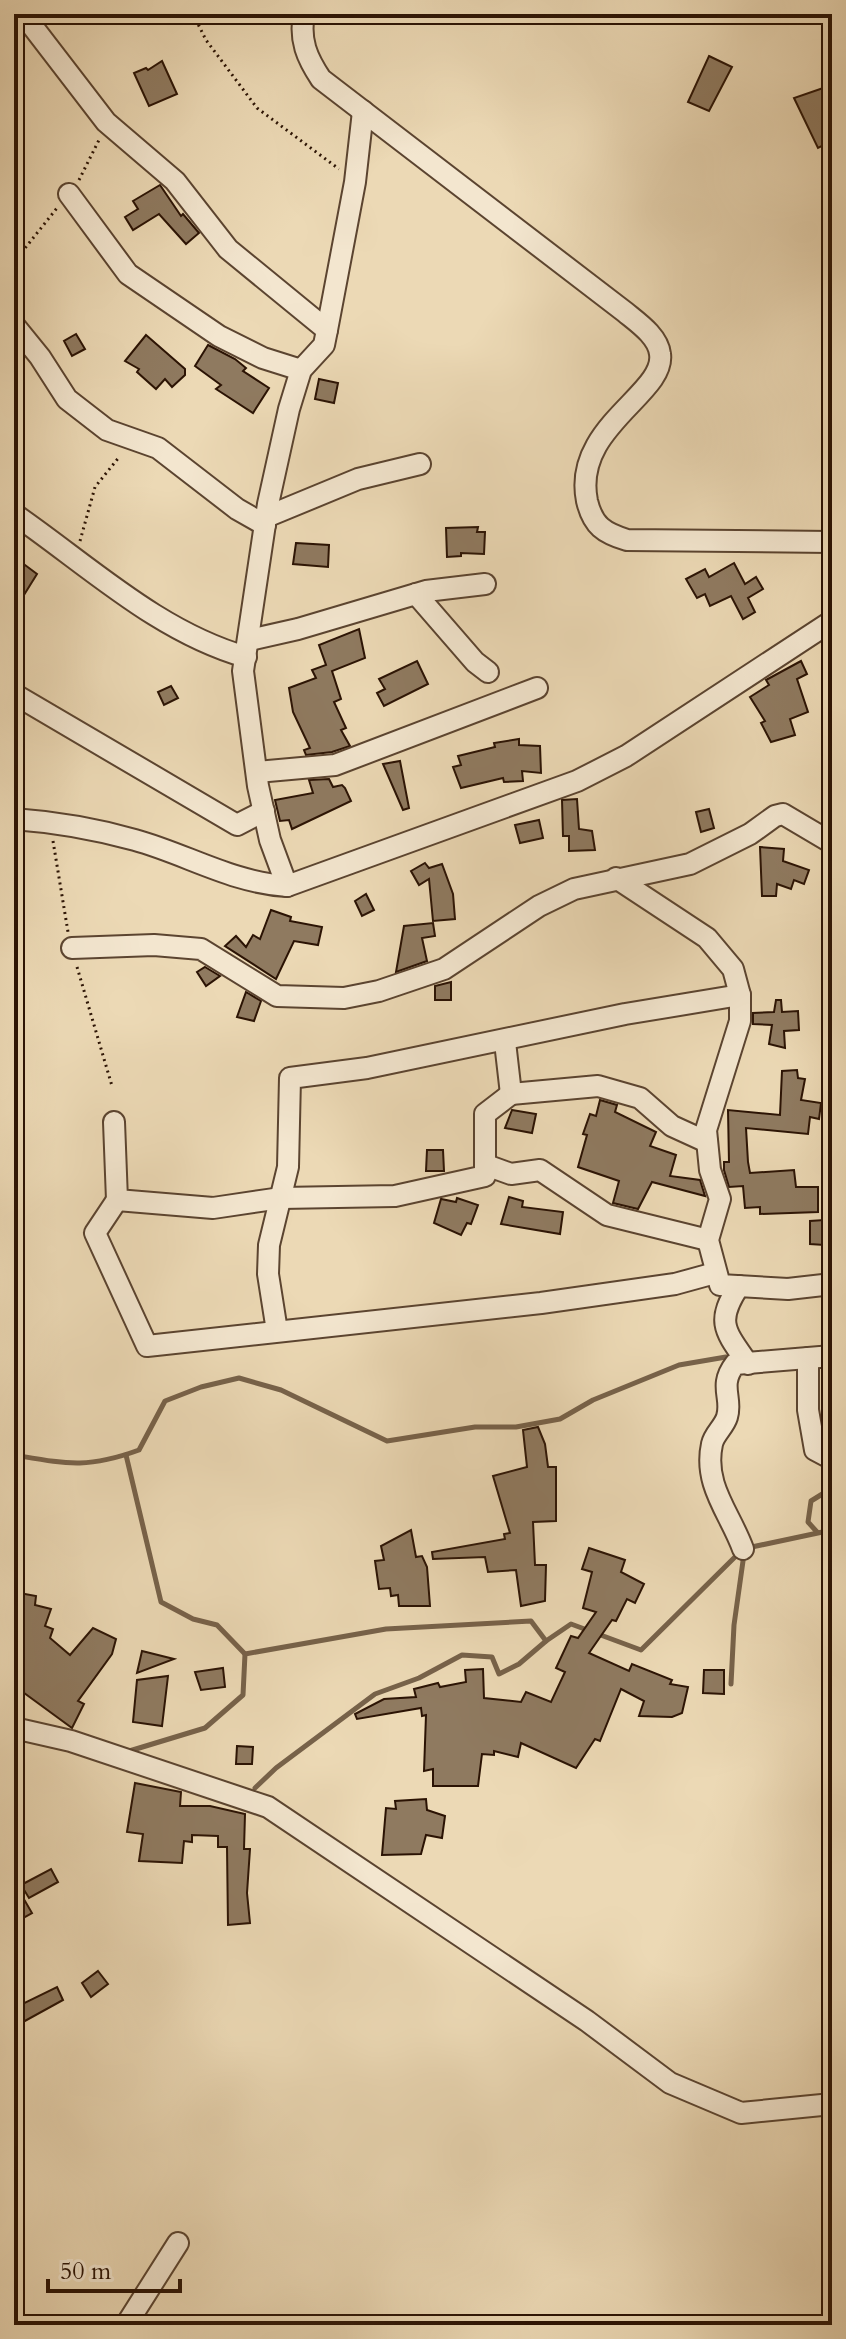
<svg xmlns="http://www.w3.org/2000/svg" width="846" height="2339" viewBox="0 0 846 2339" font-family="Cardo,serif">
  <rect width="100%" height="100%" fill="#ecd9b5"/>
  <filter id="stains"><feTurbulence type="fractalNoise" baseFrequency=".0025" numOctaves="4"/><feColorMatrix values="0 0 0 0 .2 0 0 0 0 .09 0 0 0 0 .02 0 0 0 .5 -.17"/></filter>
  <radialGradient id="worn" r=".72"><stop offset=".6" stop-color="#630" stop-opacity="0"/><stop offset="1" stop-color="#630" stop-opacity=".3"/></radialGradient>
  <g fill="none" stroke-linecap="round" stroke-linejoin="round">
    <g stroke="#77624a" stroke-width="5">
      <path d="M 14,1455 C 67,1464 87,1469 139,1450 L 165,1401 L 201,1387 L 239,1378 L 281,1390 L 387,1441 L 475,1427 L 516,1427 L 560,1419 L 593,1400 L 679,1365 L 726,1357"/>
      <polyline points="126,1455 161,1602 193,1619 217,1625 245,1654"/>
      <polyline points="817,1532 808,1522 811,1501 832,1488"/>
      <polyline points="747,1548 832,1530"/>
      <polyline points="731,1684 734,1625 744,1554"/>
      <polyline points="126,1752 205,1728 243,1695 245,1654 386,1629 531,1621 546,1641 571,1624 641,1650 739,1553"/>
      <polyline points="255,1788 276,1768 375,1694 419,1678 462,1655 492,1657 499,1674 519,1664 546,1641"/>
    </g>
  </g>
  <g fill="#8f7a60" stroke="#2b1304" stroke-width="2">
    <polygon points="709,56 732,67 709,111 688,102"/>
    <polygon points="162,61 177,94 149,106 134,73 146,68 148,70"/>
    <polygon points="832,85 832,141 818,148 794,98"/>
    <polygon points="160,185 181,216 183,214 199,233 186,244 159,214 133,230 125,217 138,209 133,201"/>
    <polygon points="76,334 85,349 72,356 64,341"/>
    <polygon points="146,335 185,369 185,375 172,387 165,379 156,389 137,372 139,369 125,361"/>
    <polygon points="208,345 235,359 246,368 243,371 269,388 253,413 216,389 221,385 195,366"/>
    <polygon points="319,379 338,383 334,403 315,399"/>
    <polygon points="478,527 477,532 485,532 484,554 461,553 461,556 447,557 446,528"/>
    <polygon points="296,543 329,545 328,567 293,564"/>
    <polygon points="734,563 745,584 756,577 763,589 748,598 755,612 743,619 731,596 710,606 705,594 697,598 686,579 705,569 709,577"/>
    <polygon points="25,565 37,574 14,611 14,582"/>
    <polygon points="359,629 365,658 332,671 341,699 334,702 346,728 341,730 350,746 332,752 306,755 304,750 310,748 293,712 289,688 316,678 312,670 326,665 319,645"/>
    <polygon points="417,661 428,684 384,706 377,693 385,689 379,679"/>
    <polygon points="801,661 807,674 797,679 808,712 790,719 795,735 771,742 761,723 765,721 750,697 769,685 766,680"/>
    <polygon points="171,686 178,698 164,705 158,692"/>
    <polygon points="519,739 519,745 540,746 541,773 522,771 523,781 504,782 503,778 461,788 453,767 461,765 458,756 495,747 494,743"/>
    <polygon points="400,761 409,808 403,810 383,764"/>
    <polygon points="329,779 333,787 342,785 345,788 351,801 292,829 289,820 280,821 275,800 313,793 309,780"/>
    <polygon points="577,799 579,829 592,831 595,850 569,851 569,836 563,836 562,800"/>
    <polygon points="709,809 714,828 701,832 696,812"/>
    <polygon points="539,820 543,838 520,843 515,825"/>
    <polygon points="760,847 784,849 783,861 809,870 804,884 794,880 791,889 777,884 776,896 762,896"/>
    <polygon points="425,863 429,868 442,864 453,894 455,919 433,921 429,879 419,885 411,871"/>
    <polygon points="366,894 374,910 362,916 355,901"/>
    <polygon points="271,910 291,917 290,921 322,927 318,945 294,941 276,979 225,946 236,936 246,947 253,935 260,939"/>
    <polygon points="433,923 435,936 422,938 427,961 396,972 404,926"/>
    <polygon points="205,967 220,976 206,986 197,972"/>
    <polygon points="451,982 451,1000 435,1000 435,986"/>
    <polygon points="246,992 261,1001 254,1021 237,1017"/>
    <polygon points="776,1000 781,1000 782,1012 798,1011 799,1030 784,1031 785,1048 769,1044 772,1025 753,1024 753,1013 774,1012"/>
    <polygon points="797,1070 798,1078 805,1079 801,1100 821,1103 819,1119 810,1117 808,1134 746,1128 748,1162 750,1173 794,1170 796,1187 818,1187 818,1212 760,1214 760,1207 745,1208 743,1186 729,1187 724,1170 724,1162 729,1162 728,1110 780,1115 782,1071"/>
    <polygon points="600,1100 617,1105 615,1112 656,1132 650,1146 676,1155 670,1176 700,1180 705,1196 652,1182 638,1209 613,1203 619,1181 578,1167 587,1135 583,1134 590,1114 596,1116"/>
    <polygon points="512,1110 536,1114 532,1133 505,1128"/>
    <polygon points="427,1150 443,1150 444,1171 426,1171"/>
    <polygon points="509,1197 523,1201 522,1207 563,1212 560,1234 501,1224"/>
    <polygon points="457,1198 478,1205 471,1224 467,1223 461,1235 434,1223 441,1199 456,1202"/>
    <polygon points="824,1220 824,1245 810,1244 810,1221"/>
    <polygon points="538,1427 545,1444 548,1467 556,1467 556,1521 533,1522 535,1565 546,1565 545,1601 521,1606 516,1570 488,1572 485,1557 433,1559 432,1552 505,1539 504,1534 510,1533 493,1476 527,1467 523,1430"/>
    <polygon points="411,1530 416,1557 422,1556 427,1567 430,1606 399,1606 398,1595 391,1596 390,1588 379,1589 375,1561 384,1560 381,1546"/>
    <polygon points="589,1548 625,1560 621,1572 644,1584 635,1603 627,1599 616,1621 612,1620 589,1653 629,1671 632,1664 672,1680 670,1684 688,1687 682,1713 672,1717 639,1716 644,1701 621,1689 600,1741 595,1739 576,1768 521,1743 518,1757 494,1751 494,1755 482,1754 478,1786 433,1786 433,1769 424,1771 426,1715 422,1716 421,1708 357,1719 355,1714 384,1699 416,1697 414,1689 438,1683 440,1687 466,1682 465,1670 483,1669 484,1698 521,1702 526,1692 551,1702 565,1672 556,1668 571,1636 578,1638 596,1612 583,1608 592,1572 582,1569"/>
    <polygon points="14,1592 36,1596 35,1605 51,1609 45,1626 53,1629 50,1638 70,1655 93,1628 116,1639 112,1654 78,1701 84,1704 72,1728 20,1690 14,1690"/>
    <polygon points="142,1651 174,1659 137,1673"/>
    <polygon points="223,1668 225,1687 201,1690 195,1672"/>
    <polygon points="704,1670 724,1670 724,1694 703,1693"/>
    <polygon points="168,1676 162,1726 133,1722 137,1680"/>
    <polygon points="237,1746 253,1747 252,1764 236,1764"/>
    <polygon points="135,1783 181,1792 180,1806 210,1806 245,1814 244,1849 250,1849 247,1893 250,1923 228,1925 227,1847 218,1847 218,1836 192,1835 192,1842 184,1841 182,1863 139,1861 143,1834 127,1832"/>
    <polygon points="426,1799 427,1810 445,1816 442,1838 426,1835 421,1854 382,1855 386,1808 396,1809 395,1801"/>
    <polygon points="51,1869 58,1882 29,1898 21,1885"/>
    <polygon points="14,1882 32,1913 14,1923"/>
    <polygon points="98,1971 108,1984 91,1997 82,1983"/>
    <polygon points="57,1987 63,2000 14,2027 14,2008"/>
  </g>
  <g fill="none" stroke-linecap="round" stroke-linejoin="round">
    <g stroke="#5b4430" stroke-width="24">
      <g id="minor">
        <polyline points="23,14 106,122 175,181 228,249 327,330"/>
        <path d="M 304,14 C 299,40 307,58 321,79 L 625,312 C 637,322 658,336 660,354 C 666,394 572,427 587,501 C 593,526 604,533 627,540 L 832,542"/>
        <polyline points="69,194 128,274 219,336 263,358 301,370"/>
        <polyline points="14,325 40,357 67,399 107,430 158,448 237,509 265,525"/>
        <path d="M 14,514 C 88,565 158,632 246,657"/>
        <polyline points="266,517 358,479 420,464"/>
        <polyline points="416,594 475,662 488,672"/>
        <polyline points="249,640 298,629 426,591 485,584"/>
        <polyline points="14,694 237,825 264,811"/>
        <polyline points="257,772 335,765 537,688"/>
        <path d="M 14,819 C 55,822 96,829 135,840 C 186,854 233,883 287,886 L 577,781 L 626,756 L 832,621"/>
        <polyline points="616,878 707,938 733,969 740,995 740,1021 706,1130 710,1170 720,1199 708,1240 720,1285 788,1289 832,1284"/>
        <polyline points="287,886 270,840 258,786 243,671 268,504 289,409 301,370 324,345 327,330 355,182 363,111"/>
        <polyline points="72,948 154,945 201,949 277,996 344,998 379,991 444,969 539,906 574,889 690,864 750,834 775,816 783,814 832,843"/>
        <polyline points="505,1042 511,1094 598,1086 640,1098 672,1126 707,1142"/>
        <polyline points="114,1122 117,1200 213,1208 281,1198 395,1196 485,1176 485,1114 511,1094"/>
        <polyline points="486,1165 511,1174 540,1170 607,1215 708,1240"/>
        <polyline points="117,1200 95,1233 147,1346 541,1303 675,1284 715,1273"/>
        <path d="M 739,1286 C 715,1322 725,1331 748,1364"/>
        <polyline points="277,1331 268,1274 269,1245 288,1167 290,1078 367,1068 625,1014 740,995"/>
        <polyline points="808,1358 808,1410 815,1450 832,1459"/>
        <path d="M 743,1549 C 730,1513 703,1485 712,1444 C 714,1434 724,1427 727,1417 C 733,1398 718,1386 735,1364 L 832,1356"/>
        <polyline points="14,1728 71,1741 268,1807 587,2021 670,2083 741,2113 832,2104"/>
        <polyline points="126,2325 178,2243"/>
      </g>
    </g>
    <g stroke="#2b1304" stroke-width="3" stroke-dasharray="2 4" stroke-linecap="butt">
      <polyline points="193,14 206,40 257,108 339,169"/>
      <polyline points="79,180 99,140"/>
      <polyline points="14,262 57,208"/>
      <polyline points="80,541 95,487 120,456"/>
      <polyline points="53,841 68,932"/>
      <polyline points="77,967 112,1086"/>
    </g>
    <use href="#minor" stroke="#f3e6cf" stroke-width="20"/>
  </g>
  <rect width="846" height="2339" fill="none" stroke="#ecd9b5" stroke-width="48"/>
  <rect x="16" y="16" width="814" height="2307" fill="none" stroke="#2b1304" stroke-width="4"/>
  <rect x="24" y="24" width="798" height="2291" fill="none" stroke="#2b1304" stroke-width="2"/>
  <path d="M48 2279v12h132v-12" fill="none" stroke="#2b1304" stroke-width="4"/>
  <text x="60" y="2279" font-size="24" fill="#2b1304" stroke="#f3e6cf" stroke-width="6" paint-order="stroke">50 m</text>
  <rect width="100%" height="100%" filter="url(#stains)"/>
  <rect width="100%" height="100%" fill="url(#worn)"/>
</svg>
